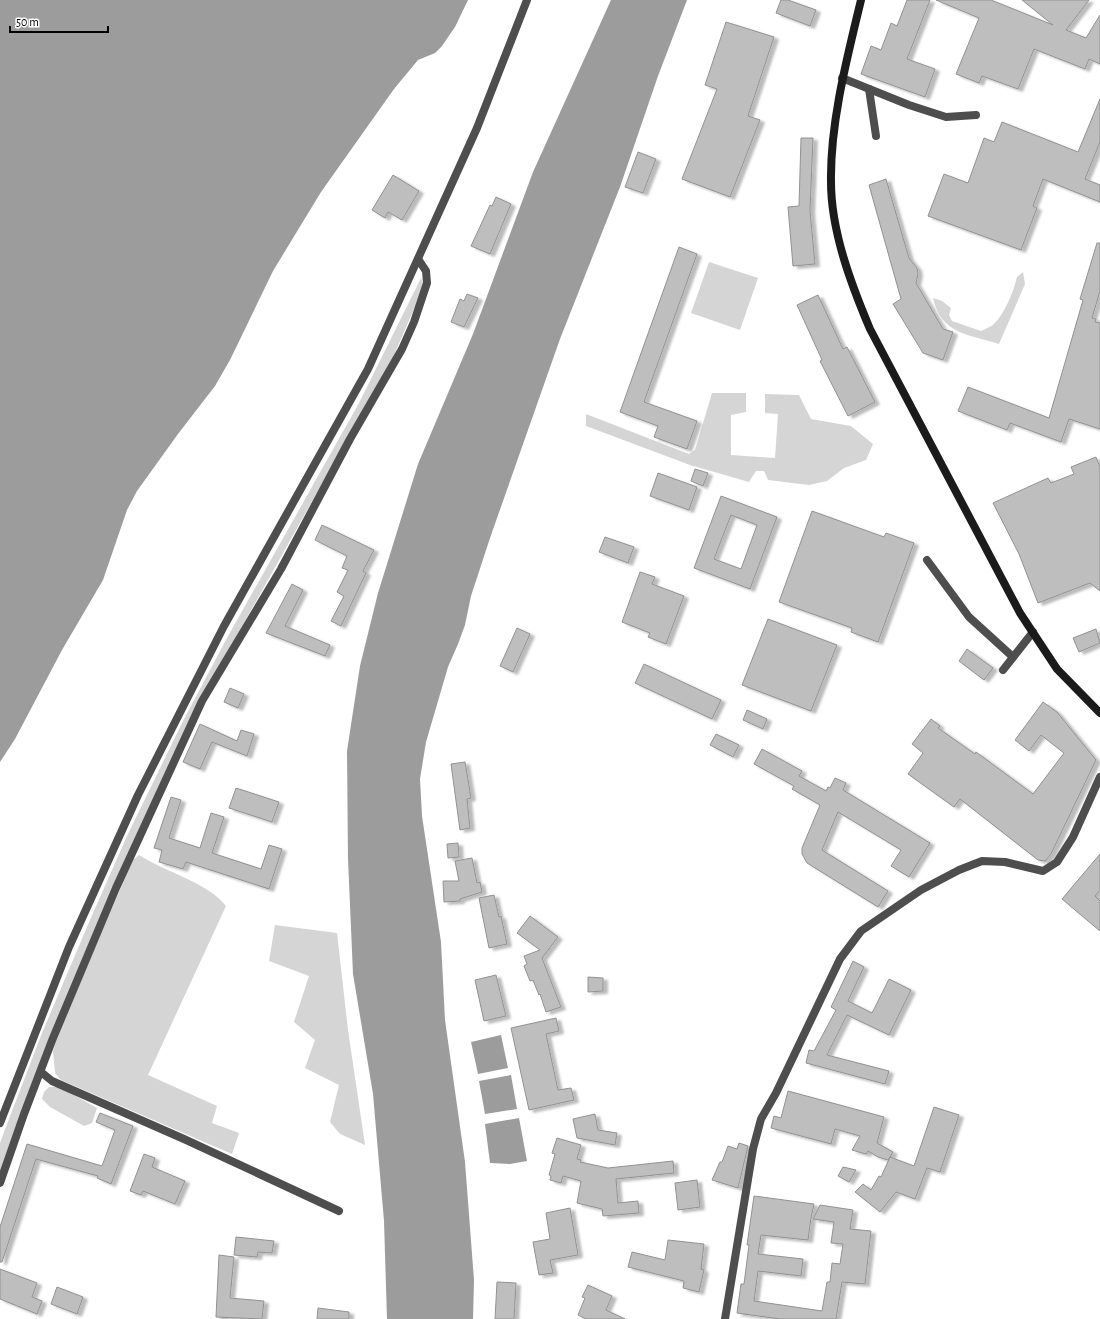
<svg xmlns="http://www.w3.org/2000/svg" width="1100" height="1319" viewBox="0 0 1100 1319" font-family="'Alegreya Sans',sans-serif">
  <defs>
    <filter id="shadow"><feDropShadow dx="4.5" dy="2.5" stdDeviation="1" flood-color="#0004"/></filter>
  </defs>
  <rect width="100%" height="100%" fill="#fff"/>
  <g fill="#d5d5d5">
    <polygon points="709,262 758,278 740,330 691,313"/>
    <path d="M 1023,272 L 1025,284 L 999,344 C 968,334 942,335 933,298 L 942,301 L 951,308 L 949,315 L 952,321 L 981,331 C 985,329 990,327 993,325 C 1005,313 1013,293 1017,277 Z"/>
    <polygon points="421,278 424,286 387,371 357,421 208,687 165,773 0,1179 0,1143 4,1132 42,1033 90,920 127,836 184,719 227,638 359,403"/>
    <polygon points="712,393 746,393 746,412 731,415 731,455 775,458 778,414 765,413 765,394 799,395 811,419 851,426 873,444 866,460 844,468 827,481 809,485 768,480 764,471 756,471 749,482 690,465 586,426 586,414 689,454 695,450"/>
    <path d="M 139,855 C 165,872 207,882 226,906 L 148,1075 L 217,1106 L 212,1123 L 239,1133 L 232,1154 L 61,1080 L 55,1073 L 53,1051 L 63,1021 L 133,860 Z"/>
    <polygon points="275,925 337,933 348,1030 365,1145 340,1134 330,1122 339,1085 305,1068 315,1040 294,1022 309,976 269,961"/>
    <polygon points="49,1087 60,1087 97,1108 92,1123 84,1126 50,1107 42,1099 44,1092"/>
  </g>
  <g fill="#9c9c9c">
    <polygon points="0,0 468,0 455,27 442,46 435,53 418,60 394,89 321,192 273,271 230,360 215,386 178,434 137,491 127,510 103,580 62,650 15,739 0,762"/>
    <polygon points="611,0 687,0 658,76 620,187 560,339 490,538 471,596 465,625 458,644 448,667 426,742 420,779 422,816 441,942 445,1020 465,1162 474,1280 473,1319 387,1319 384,1221 373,1094 353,974 348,859 347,751 360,666 378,593 418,464 473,334 533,172"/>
    <polygon points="501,1035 508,1068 478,1074 471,1042"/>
    <polygon points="511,1075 517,1109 485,1114 479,1081"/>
    <polygon points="519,1118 527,1161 510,1164 490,1163 485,1124"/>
  </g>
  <g fill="#bebebe" stroke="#929292" fill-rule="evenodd" filter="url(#shadow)">
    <polygon points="781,0 788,0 816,10 810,26 776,13"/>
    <polygon points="907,0 930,0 907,59 935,69 925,97 861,74 871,46 881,50 891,23 897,26"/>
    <polygon points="936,0 991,0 1053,25 1022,0 1089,0 1066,30 1086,38 1100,15 1100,64 1089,59 1085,69 1034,49 1018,89 982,76 979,83 956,74 979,18"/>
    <polygon points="726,22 774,37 748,116 760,120 730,197 682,179 717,89 705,85"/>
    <polygon points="1100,99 1100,142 1085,179 1100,185 1100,202 1043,179 1033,206 1037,208 1021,250 928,216 944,174 968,183 984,138 994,142 1002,122 1078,152"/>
    <polygon points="801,138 813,138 810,211 815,264 793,266 788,207 799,206"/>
    <polygon points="638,152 656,159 643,193 625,187"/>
    <polygon points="393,175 419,191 402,220 388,212 385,218 372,210"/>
    <polygon points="886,179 909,258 917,268 918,274 916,283 943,329 953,332 943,360 923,353 893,304 901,299 869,185"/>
    <polygon points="496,197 511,204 490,254 471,246 490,205 492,206"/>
    <polygon points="1097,243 1100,243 1100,291 1092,318 1096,319 1095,322 1100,323 1100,429 1069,419 1061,442 1010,423 1007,430 958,411 968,387 1049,418 1083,300 1080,299"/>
    <polygon points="679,247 697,254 644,402 697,421 687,449 654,437 658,426 620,412"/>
    <polygon points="467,294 478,298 464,327 451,322 460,299 464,301"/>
    <polygon points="818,295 843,349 847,347 875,402 848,416 820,361 822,360 797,305"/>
    <polygon points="1096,457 1100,467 1100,591 1090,583 1038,603 1019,554 993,503 1048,478 1051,483 1074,474 1071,467"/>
    <polygon points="695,469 708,473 703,486 691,481"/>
    <polygon points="658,473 697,487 689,510 650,496"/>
    <path d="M 721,496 L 777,517 L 750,589 L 694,568 ZM 731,515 L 757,525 L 741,569 L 714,559 Z"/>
    <polygon points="812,511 884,537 886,533 914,543 878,642 851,632 852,628 779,602"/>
    <polygon points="322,525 374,550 363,571 366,573 341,626 331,621 344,596 337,592 348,570 342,568 347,556 315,540"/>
    <polygon points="605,537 634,547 628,563 599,552"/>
    <polygon points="640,572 655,577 652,584 684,596 666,644 648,637 650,633 622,622"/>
    <polygon points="292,584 303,590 285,626 330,645 325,656 266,633"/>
    <polygon points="768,619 837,645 811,711 742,685"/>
    <polygon points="517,628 530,634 513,672 500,666"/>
    <polygon points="1096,629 1100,643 1079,652 1073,638"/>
    <polygon points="967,649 993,668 984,680 959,661"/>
    <polygon points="644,664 721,700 712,719 635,683"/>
    <polygon points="230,688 244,694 238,708 224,702"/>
    <polygon points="1043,702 1057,712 1096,760 1051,854 1045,861 1038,860 960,799 954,807 908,774 923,753 912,744 931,719 940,726 938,728 975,754 976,752 1033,794 1064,753 1041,735 1029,751 1015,740"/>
    <polygon points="747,710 767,719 763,729 743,720"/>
    <polygon points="200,724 237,741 241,730 254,734 247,756 212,742 200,769 183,762"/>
    <polygon points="716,734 739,745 733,757 710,745"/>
    <polygon points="762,749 802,771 799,776 826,791 828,787 830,788 835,778 846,783 843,790 930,843 909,877 891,866 901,850 838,812 822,850 888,891 878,907 807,863 802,854 802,848 820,805 792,789 794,786 754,764"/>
    <polygon points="465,762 471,798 467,799 470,828 460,830 451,764"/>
    <polygon points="236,788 279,802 272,822 229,808"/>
    <polygon points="171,797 181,800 169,838 200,848 211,813 224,817 212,853 261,869 269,845 282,849 269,889 186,862 183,869 159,862 162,850 154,848"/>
    <polygon points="458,843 459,857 448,858 447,844"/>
    <polygon points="1100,854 1100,890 1095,896 1100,901 1100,931 1062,899"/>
    <polygon points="472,858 477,883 480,882 482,892 460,899 460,901 444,902 443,881 459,881 455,861"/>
    <polygon points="494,895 499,917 501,916 507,944 489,948 479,898"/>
    <polygon points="530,916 558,937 542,958 561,1007 546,1012 540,994 539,995 533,980 530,981 524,966 527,964 524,956 540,950 517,933"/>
    <polygon points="853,961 864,967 848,1001 872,1013 889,979 911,990 889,1035 847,1015 827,1055 889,1071 885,1084 806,1063 809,1050 814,1051 836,1010 831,1007"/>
    <polygon points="496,975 506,1016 484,1021 475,980"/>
    <polygon points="588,977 603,978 603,991 588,992"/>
    <polygon points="556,1018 559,1031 546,1034 558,1090 571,1088 574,1100 529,1110 511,1028"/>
    <polygon points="788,1091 884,1117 877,1143 893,1152 888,1160 878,1157 868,1151 866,1154 852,1150 860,1136 835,1129 831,1144 771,1128 774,1116 781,1118"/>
    <polygon points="934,1107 959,1115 940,1172 927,1168 915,1199 896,1192 880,1212 855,1192 863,1184 871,1190 879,1176 881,1177 890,1157 914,1166"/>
    <polygon points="100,1113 133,1126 111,1184 97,1178 98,1176 36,1159 2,1262 0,1262 0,1227 27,1144 102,1166 115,1130 96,1122"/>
    <polygon points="595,1114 598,1130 617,1133 615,1145 577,1138 573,1119"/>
    <polygon points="557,1138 581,1145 577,1159 581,1160 580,1162 608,1168 673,1161 674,1173 616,1179 618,1203 638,1201 639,1213 603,1216 602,1209 577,1203 581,1181 563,1176 561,1183 550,1180 551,1176 549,1175 555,1154 552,1153"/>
    <polygon points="739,1143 748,1146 738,1188 712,1180 720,1162 722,1162 728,1146 737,1149"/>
    <polygon points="144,1154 155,1158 152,1167 185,1181 175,1204 143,1191 141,1195 130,1191"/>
    <polygon points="843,1167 856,1170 849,1182 838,1176"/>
    <polygon points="697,1180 700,1207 678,1210 675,1183"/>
    <polygon points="754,1196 814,1204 811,1218 808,1240 761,1235 758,1254 803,1259 801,1276 758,1271 754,1301 822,1311 827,1282 830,1282 832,1263 840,1264 843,1244 831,1243 834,1222 813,1219 820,1205 853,1210 850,1229 871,1231 865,1284 842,1282 836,1319 780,1319 737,1313 741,1284 744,1284 749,1245 747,1245"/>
    <polygon points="570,1208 578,1255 550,1260 553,1273 539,1275 533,1242 550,1239 546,1213"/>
    <polygon points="236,1237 274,1241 272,1253 258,1252 257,1257 234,1255"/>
    <polygon points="668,1240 704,1244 701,1269 704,1270 699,1292 683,1288 684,1281 628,1267 632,1252 665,1260"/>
    <polygon points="219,1255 234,1257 230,1298 264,1301 262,1319 216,1317"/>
    <polygon points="0,1269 37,1283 32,1297 42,1301 37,1314 0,1299"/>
    <polygon points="497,1282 516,1283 514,1319 495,1319"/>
    <polygon points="588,1285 612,1296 606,1310 625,1319 586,1319 578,1315 585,1298 582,1297"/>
    <polygon points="57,1287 83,1297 77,1314 51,1304"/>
    <polygon points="318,1308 349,1312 349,1319 317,1319"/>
  </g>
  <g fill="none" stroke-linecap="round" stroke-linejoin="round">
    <g stroke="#4e4e4e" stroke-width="8">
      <polyline points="842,78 909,105 946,117 976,115"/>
      <polyline points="869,89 876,136"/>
      <polyline points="927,560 969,617 1013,657"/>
      <polyline points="1003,670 1033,632"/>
      <polyline points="41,1072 52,1081 184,1139 339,1211"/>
      <polyline points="0,1183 24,1114 53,1038 116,888 202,701 281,569 350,439 402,349 414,322 427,283 426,271 418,259"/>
      <polyline points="725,1319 753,1149 761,1119 776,1093 840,959 861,931 921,890 959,870 982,861 1005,862 1043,871 1057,862 1073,837 1100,777"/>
    </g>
    <polyline stroke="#4e4e4e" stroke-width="8" points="0,1123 69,947 138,795 224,626 368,369 477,128 527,0"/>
    <path stroke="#1b1b1b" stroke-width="8" d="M 861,0 C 847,58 830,123 831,182 C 831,231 851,284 870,329 L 1020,613 L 1057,669 L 1100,713"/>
  </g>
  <path d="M10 26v6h98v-6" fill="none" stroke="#000000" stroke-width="2"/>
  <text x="16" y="26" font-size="12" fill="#000000" stroke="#ffffff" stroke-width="3" paint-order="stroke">50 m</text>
</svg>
